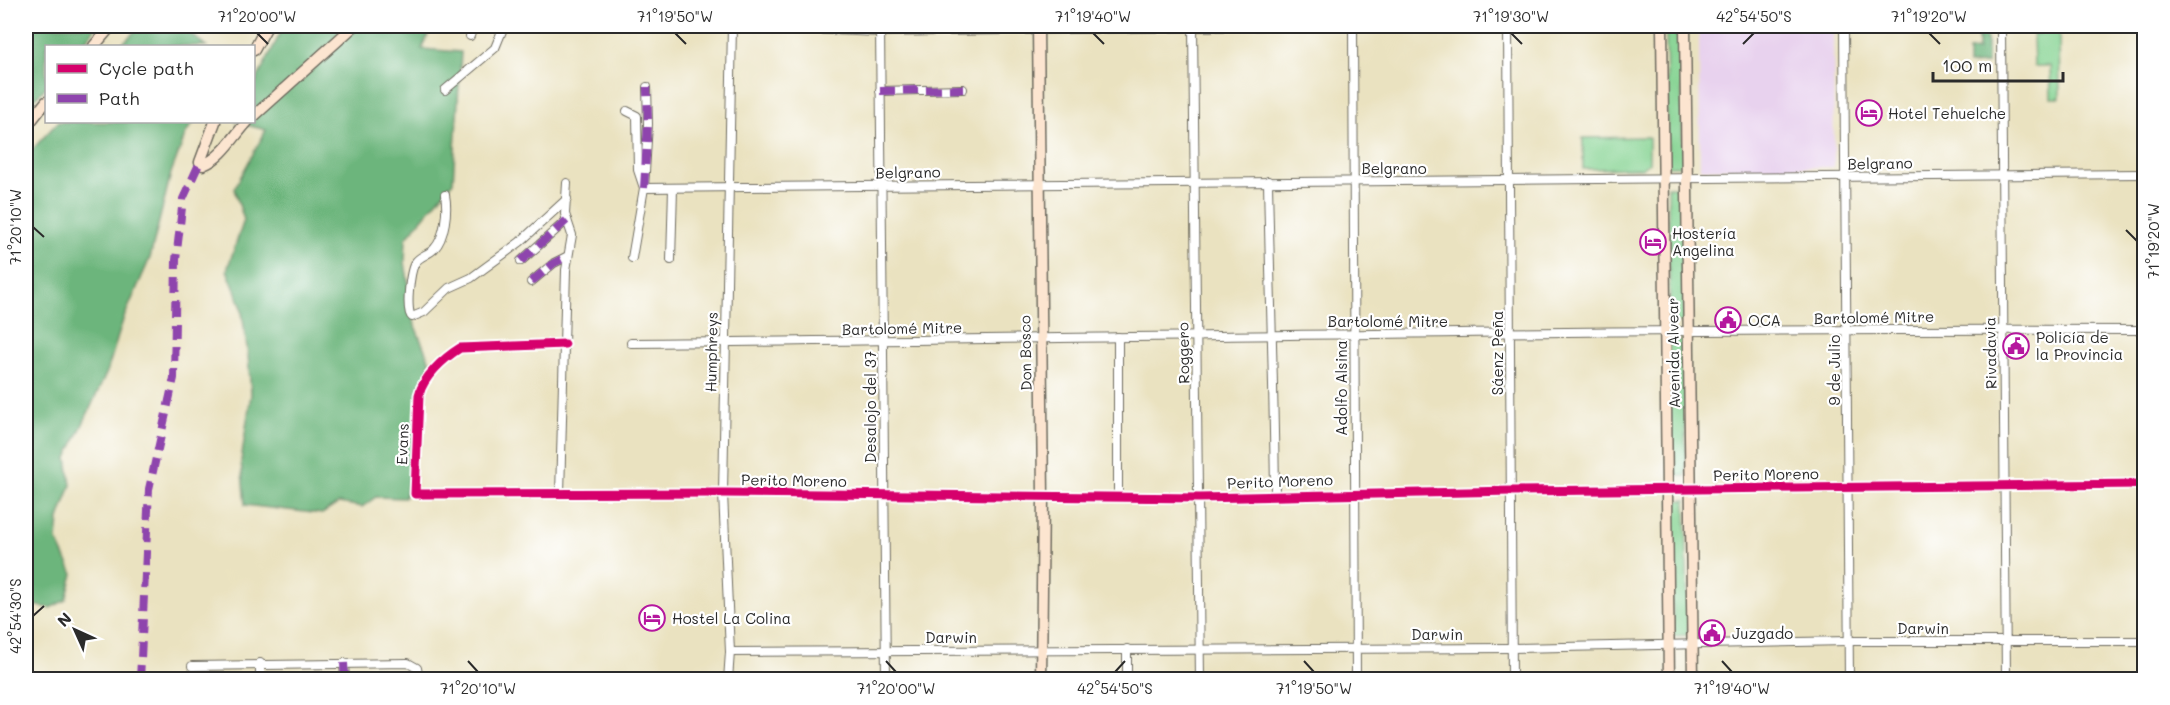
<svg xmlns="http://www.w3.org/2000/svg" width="2170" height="705" viewBox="0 0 2170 705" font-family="Mali,sans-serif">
  <rect width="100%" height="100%" fill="#fff"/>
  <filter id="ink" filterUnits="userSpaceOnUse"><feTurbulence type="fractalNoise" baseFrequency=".0167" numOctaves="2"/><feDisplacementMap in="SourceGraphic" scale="12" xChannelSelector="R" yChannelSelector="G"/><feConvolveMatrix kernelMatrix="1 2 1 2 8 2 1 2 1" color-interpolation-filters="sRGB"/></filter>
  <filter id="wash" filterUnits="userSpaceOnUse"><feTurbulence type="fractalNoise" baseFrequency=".008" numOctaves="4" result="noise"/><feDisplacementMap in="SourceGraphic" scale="24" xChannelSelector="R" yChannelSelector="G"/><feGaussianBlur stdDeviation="1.35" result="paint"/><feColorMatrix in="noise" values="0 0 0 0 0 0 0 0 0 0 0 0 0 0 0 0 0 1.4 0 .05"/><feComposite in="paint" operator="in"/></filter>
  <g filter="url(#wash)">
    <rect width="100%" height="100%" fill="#eae2c0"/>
    <polygon fill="#e8d2ee" points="1833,28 1834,167 1700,169 1699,31"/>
    <g fill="#85d392" stroke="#587f5e" stroke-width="1.5">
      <polygon points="1666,31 1681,31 1683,166 1668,166"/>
      <polygon points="2059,33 2060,98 2051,98 2050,66 2034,66 2033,34"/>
      <polygon points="1649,137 1649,163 1642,168 1583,169 1583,138"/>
      <polygon points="1668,187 1683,187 1685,322 1670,322"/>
      <polygon points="1669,341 1684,341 1686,476 1671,476"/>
      <polygon points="1686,500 1688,635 1673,636 1671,501"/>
    </g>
    <g fill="#6cb57c" stroke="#4c7054" stroke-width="1.5">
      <polygon points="26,26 97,26 81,46 46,46 46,87 26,108"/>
      <polygon points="140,26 180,26 206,46 120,46"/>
      <polygon points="284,26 432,26 422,49 461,52 453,182 406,238 405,262 415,326 430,362 405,498 376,497 362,507 339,503 322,514 245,505 241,461 251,394 248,355 241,305 227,270 244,220 234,189 266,130 235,122 254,122 254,85"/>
      <polygon points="1978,35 1984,35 1987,39 1987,64 1968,65 1968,51 1978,50"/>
      <polygon points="58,122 194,122 186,133 171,173 150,258 123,320 107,372 67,458 71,485 59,519 57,540 73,574 66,600 50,608 26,604 26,156"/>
    </g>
  </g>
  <g filter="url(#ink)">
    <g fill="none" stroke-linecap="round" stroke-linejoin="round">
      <g stroke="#6e6b5f" stroke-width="10">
        <g id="street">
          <polyline points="732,26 880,32 1266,26"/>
          <polyline points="880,26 886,680"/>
          <polyline points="1193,26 1200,680"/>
          <polyline points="1353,26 1356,680"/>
          <polyline points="1508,26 1512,680"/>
          <polyline points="1844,26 1849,680"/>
          <polyline points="2001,26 2006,680"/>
          <polyline points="470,36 473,26"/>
          <polyline points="647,87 648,124 644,188 2144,174"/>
          <polyline points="445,90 495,48 504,26"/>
          <polyline points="880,91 963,89"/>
          <polyline points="627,111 637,116 638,170 644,188 632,258"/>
          <path d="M 1268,181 C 1270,286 1274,391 1275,496"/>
          <path d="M 445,195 C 448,210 445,238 434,249 C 428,255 419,256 415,263 C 410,271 405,312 412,317 L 424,312 L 449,288 L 471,278 L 520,242 L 567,199"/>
          <polyline points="671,260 673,188"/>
          <polyline points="521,261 567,220"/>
          <polyline points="531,282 554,263 568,256"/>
          <polyline points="1118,337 1118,498"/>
          <path d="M 631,343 C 1136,338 1640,328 2144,330"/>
          <path d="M 565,344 L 460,348 C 444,358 423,377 419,395 L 415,494 L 723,493 L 1200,498 L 1512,491 L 2144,484"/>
          <polyline points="560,494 566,270 572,235 565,214 567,183"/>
          <polyline points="1127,649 1127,680"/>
          <polyline points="730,652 1513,648 1848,641 2144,641"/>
          <polyline points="344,663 345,680"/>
          <polyline points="192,666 408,663 417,668 419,680"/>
          <polyline points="260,680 260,663"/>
          <polyline points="728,680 730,652 723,493 732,26"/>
        </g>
      </g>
      <g stroke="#6e6b5f" stroke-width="13">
        <g id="secondary">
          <polyline points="1038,26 1043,497 1041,680"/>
          <polyline points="1662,26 1669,680"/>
          <polyline points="1685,26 1693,680"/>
          <polyline points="94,46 111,26"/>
          <polyline points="254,50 267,26"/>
          <polyline points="254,116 354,26"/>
          <path d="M 215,122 L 200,162 L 203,165 C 222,158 234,136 247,122"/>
          <polyline points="26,127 46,102"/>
        </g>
      </g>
      <use href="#street" stroke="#fff" stroke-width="8"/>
      <use href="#secondary" stroke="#fce5d0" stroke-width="10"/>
      <g stroke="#8e44ad" stroke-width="8" stroke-dasharray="15 8" stroke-linecap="butt">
        <polyline points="880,91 963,89"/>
        <polyline points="644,188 648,124 647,87"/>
        <polyline points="521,261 567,220"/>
        <polyline points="531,282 554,263 568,256"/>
        <polyline points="344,663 345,680"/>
        <polyline points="140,680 149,489 174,378 176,260 183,199 200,162"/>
      </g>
      <g stroke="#fff" stroke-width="13">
        <path id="cycleway" d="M 565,344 L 460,348 C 444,358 423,377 419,395 L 415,494 L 723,493 L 1200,498 L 1512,491 L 2144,484"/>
      </g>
      <use href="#cycleway" stroke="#d6006c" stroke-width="9"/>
    </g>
  </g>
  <path fill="none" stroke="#2b2b2b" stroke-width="2" d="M 257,33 L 268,44M 675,33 L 686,44M 1093,33 L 1104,44M 1511,33 L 1522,44M 1929,33 L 1940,44M 1743,44 L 1754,33M 33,227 L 44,237M 2126,230 L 2137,241M 33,616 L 44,606M 468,661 L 478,672M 886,661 L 896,672M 1304,661 L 1314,672M 1722,661 L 1732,672M 1115,672 L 1125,661"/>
  <defs>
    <g id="hotel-ring" transform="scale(1.35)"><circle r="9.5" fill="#fff" stroke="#b5179e" stroke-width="1.5"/><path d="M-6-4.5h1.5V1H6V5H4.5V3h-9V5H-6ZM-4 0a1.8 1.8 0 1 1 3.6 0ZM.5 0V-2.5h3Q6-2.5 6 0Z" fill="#b5179e"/></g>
    <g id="civic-ring" transform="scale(1.35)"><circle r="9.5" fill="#fff" stroke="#b5179e" stroke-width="1.5"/><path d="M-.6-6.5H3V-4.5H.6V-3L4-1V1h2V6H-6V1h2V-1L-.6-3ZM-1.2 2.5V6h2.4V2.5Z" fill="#b5179e"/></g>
  </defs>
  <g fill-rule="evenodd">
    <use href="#hotel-ring" x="1869" y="113"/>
    <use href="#hotel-ring" x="1653" y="242"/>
    <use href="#civic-ring" x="1728" y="320"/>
    <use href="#civic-ring" x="2016" y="346"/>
    <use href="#hotel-ring" x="652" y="618"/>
    <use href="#civic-ring" x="1712" y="633"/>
  </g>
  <g text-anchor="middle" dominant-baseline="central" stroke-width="4.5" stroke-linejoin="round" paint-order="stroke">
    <g font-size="15" fill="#2b2b2b" stroke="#fff" text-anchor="start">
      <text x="1888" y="113">Hotel Tehuelche</text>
      <text x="1672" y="233">Hostería<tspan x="1672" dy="17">Angelina</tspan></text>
      <text x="1748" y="320">OCA</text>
      <text x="2036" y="337">Policía de<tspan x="2036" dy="17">la Provincia</tspan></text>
      <text x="672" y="618">Hostel La Colina</text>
      <text x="1732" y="633">Juzgado</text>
    </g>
    <g font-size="15" fill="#2b2b2b" stroke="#fff">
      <text transform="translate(1880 163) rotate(-1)">Belgrano</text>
      <text x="1394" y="168">Belgrano</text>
      <text transform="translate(908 172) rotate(-1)">Belgrano</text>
      <text transform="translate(1874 317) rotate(-1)">Bartolomé Mitre</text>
      <text x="1388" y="321">Bartolomé Mitre</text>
      <text transform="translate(902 328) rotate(-1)">Bartolomé Mitre</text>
      <text transform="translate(711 352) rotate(-89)">Humphreys</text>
      <text transform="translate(1025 353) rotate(-91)">Don Bosco</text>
      <text transform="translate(1183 353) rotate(-91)">Roggero</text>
      <text transform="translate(1497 353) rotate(-90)">Sáenz Peña</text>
      <text transform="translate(1673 353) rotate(-91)">Avenida Alvear</text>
      <text transform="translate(1990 353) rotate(-91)">Rivadavia</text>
      <text transform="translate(1834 370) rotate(-90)">9 de Julio</text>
      <text transform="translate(1341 388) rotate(-90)">Adolfo Alsina</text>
      <text transform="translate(870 407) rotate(-90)">Desalojo del 37</text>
      <text transform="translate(402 444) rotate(-88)">Evans</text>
      <text transform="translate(1766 474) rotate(-1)">Perito Moreno</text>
      <text transform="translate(794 480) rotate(1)">Perito Moreno</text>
      <text transform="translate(1280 481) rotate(-2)">Perito Moreno</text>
      <text x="1923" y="628">Darwin</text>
      <text x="1437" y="634">Darwin</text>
      <text x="951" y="637">Darwin</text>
    </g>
  </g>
  <rect width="2170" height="705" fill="none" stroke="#fff" stroke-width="66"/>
  <rect x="45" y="45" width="210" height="78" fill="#ffffff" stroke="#aaaaaa" stroke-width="1.5"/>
  <rect x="57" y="64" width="30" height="9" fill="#d6006c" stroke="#aaaaaa" stroke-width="1.5"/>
  <text x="99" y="75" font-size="18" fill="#2b2b2b">Cycle path</text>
  <rect x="57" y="94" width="30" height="9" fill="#8e44ad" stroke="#aaaaaa" stroke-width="1.5"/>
  <text x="99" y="105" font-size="18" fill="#2b2b2b">Path</text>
  <g transform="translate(75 630) rotate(315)" stroke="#ffffff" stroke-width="4.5" paint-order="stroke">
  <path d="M0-4.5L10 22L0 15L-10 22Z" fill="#2b2b2b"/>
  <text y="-9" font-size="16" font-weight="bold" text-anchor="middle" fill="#2b2b2b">N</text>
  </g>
  <path d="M1933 72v9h130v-9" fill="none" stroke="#2b2b2b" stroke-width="3"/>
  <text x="1942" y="72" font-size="18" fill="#2b2b2b" stroke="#ffffff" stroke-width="4.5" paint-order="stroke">100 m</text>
  <rect x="33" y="33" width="2104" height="639" fill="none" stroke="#2b2b2b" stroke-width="2"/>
  <g font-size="15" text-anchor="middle" fill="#2b2b2b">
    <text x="257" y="22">71°20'00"W</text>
    <text x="675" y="22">71°19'50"W</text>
    <text x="1093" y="22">71°19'40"W</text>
    <text x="1511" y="22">71°19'30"W</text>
    <text x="1754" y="22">42°54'50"S</text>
    <text x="1929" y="22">71°19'20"W</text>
    <text transform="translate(16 227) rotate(-90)" y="5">71°20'10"W</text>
    <text transform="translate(2154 241) rotate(-90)" y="5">71°19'20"W</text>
    <text transform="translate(16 616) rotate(-90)" y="5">42°54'30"S</text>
    <text x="478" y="694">71°20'10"W</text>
    <text x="896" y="694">71°20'00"W</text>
    <text x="1115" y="694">42°54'50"S</text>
    <text x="1314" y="694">71°19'50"W</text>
    <text x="1732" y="694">71°19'40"W</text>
  </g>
</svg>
